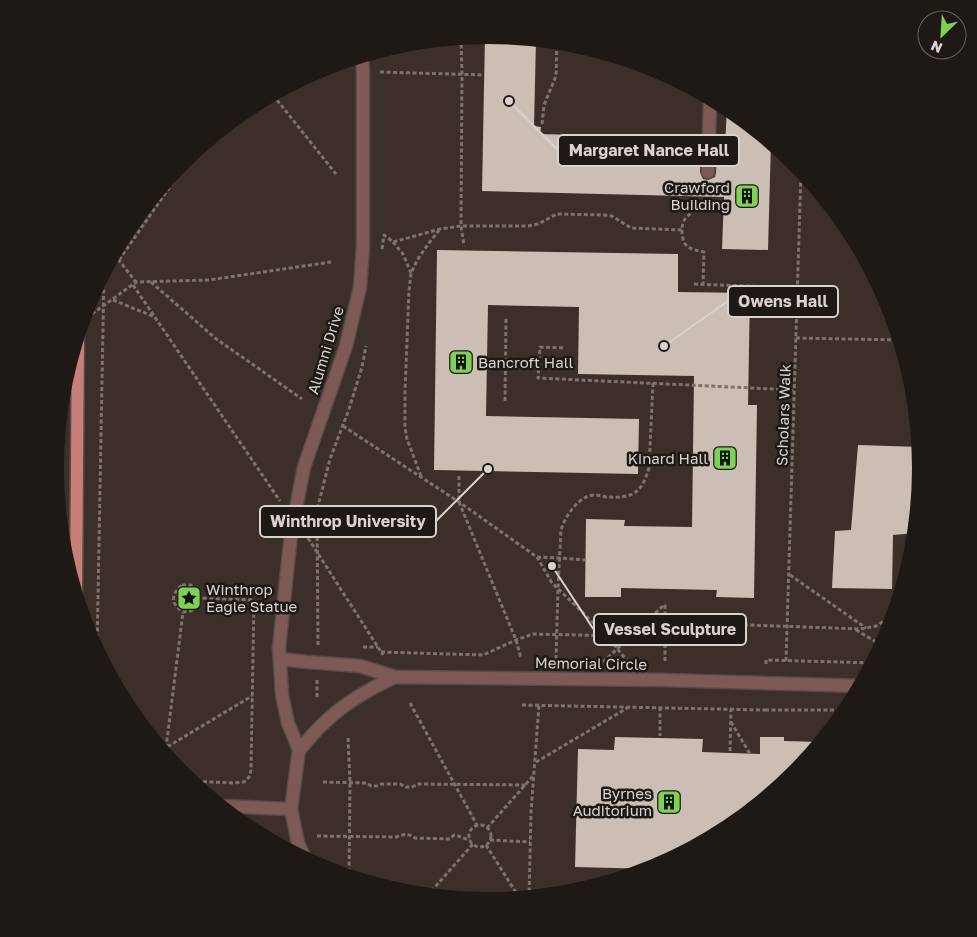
<svg xmlns="http://www.w3.org/2000/svg" width="977" height="937" viewBox="0 0 977 937" font-family="'Golos Text',sans-serif">
  <rect width="100%" height="100%" fill="#3c2f2a"/>
  <g fill="#cbbeb4">
    <polygon points="485,35 536,40 534,126 541,127 540,134 576,135 576,143 701,146 700,172 703,179 708,180 715,177 716,173 717,146 725,147 727,107 730,108 771,142 768,250 722,249 724,197 482,191"/>
    <polygon points="437,250 678,254 678,292 750,293 748,405 757,405 754,598 716,597 717,590 621,588 621,597 585,597 586,519 625,520 624,526 692,527 694,376 578,374 579,307 488,305 486,416 639,419 638,474 434,470"/>
    <polygon points="858,445 920,447 922,469 916,533 893,535 892,589 832,588 835,531 851,530"/>
    <polygon points="615,737 703,739 702,752 760,754 760,737 784,737 784,741 822,742 795,775 729,829 654,869 575,867 578,749 614,750"/>
  </g>
  <g fill="none" stroke-linecap="round" stroke-linejoin="round">
    <g stroke="#584c48" stroke-width="15">
      <g id="minor">
        <polyline points="708,172 710,98"/>
        <polyline points="280,659 307,662 360,666 395,677"/>
        <path d="M 299,750 C 307,742 314,732 323,724 C 344,703 369,689 395,677 L 664,680 L 862,686"/>
        <polyline points="220,806 291,809"/>
        <polyline points="305,859 298,843 291,809 299,750 288,723 282,695 279,648 291,534 304,467 346,346 360,287 363,246 363,72 362,56"/>
      </g>
    </g>
    <g stroke="#584c48" stroke-width="15">
      <polyline id="major" points="76,594 78,334"/>
    </g>
    <g stroke="#7d726e" stroke-width="3" stroke-dasharray="4 2.5" stroke-linecap="butt">
      <polyline points="461,38 462,74 461,226 464,246"/>
      <polyline points="318,71 332,71"/>
      <polyline points="380,72 484,75"/>
      <polyline points="273,95 336,174"/>
      <polyline points="542,124 544,105 556,76 557,42"/>
      <path d="M 682,230 C 682,247 689,249 704,252 L 703,284"/>
      <polyline points="393,242 403,254 411,273"/>
      <path d="M 382,249 L 384,235 L 393,242 L 440,229 L 461,226 L 528,226 L 538,224 L 557,214 L 604,215 L 612,216 L 631,228 L 682,230 C 682,222 685,218 691,213"/>
      <polyline points="114,254 136,282"/>
      <polyline points="119,260 194,152"/>
      <polyline points="151,282 215,338 302,399"/>
      <polyline points="694,284 798,288"/>
      <polyline points="133,285 280,501"/>
      <polyline points="113,300 155,317"/>
      <polyline points="92,314 136,282 209,280 331,262"/>
      <polyline points="796,338 900,340"/>
      <polyline points="563,348 540,347 538,378 795,390"/>
      <polyline points="500,363 539,365"/>
      <polyline points="505,401 506,318"/>
      <polyline points="343,426 459,502 537,557 552,583 607,636 628,662"/>
      <path d="M 421,476 L 407,439 L 405,428 L 405,392 L 409,290 C 410,285 410,279 411,274 C 417,257 429,243 440,229"/>
      <polyline points="459,476 459,502 516,640 521,658"/>
      <polyline points="308,538 383,655"/>
      <polyline points="537,557 559,558 585,560"/>
      <polyline points="790,575 866,628"/>
      <path d="M 182,585 L 191,585 L 198,592 L 199,598 L 197,606 L 191,611 L 183,612 C 170,603 171,595 182,585 Z"/>
      <polyline points="666,622 860,629 876,626 895,614"/>
      <polyline points="856,630 883,646"/>
      <polyline points="318,645 317,510 330,459 349,409 362,367 366,346"/>
      <polyline points="363,647 378,647"/>
      <polyline points="97,651 104,273"/>
      <polyline points="381,652 483,655 516,640 533,634 666,637"/>
      <path d="M 556,659 L 558,588 L 561,530 C 565,517 578,496 594,495 C 598,495 602,496 606,497 C 632,498 641,495 649,468 L 653,383"/>
      <polyline points="665,661 665,604"/>
      <polyline points="786,661 801,170"/>
      <polyline points="603,662 665,604"/>
      <polyline points="766,664 766,660 874,663"/>
      <polyline points="317,697 317,680"/>
      <polyline points="410,703 477,825"/>
      <polyline points="522,705 765,710 765,707"/>
      <polyline points="660,707 660,736"/>
      <polyline points="765,710 848,710"/>
      <polyline points="731,722 750,754"/>
      <polyline points="348,738 350,782 349,877"/>
      <polyline points="166,748 183,612"/>
      <polyline points="162,750 252,696"/>
      <polyline points="730,751 731,709"/>
      <polyline points="536,762 629,707"/>
      <polyline points="190,781 234,783 244,782 250,776 251,769 254,600 199,598"/>
      <polyline points="323,782 367,783 371,786 377,786 382,784 400,784 406,787 412,787 418,784 526,785"/>
      <circle cx="480" cy="836" r="11"/>
      <polyline points="487,828 533,776"/>
      <path d="M 257,834 C 262,834 268,835 270,841"/>
      <path d="M 317,836 L 396,837 C 404,834 408,833 415,838 L 450,839 L 454,835 C 460,836 464,839 470,840"/>
      <polyline points="490,840 530,842"/>
      <polyline points="486,845 520,899"/>
      <polyline points="427,896 473,844"/>
      <polyline points="529,898 531,812 539,705"/>
    </g>
    <use href="#minor" stroke="#7e5a56" stroke-width="12"/>
    <use href="#major" stroke="#c77f78" stroke-width="12"/>
  </g>
  <defs>
    <g id="building-square" transform="scale(1.25)"><rect x="-9" y="-9" width="18" height="18" rx="4" fill="#7dd154" stroke="#1f1916"/><path d="M-4-6H4V6H1V3H-1V6H-4ZM-2.5-4.3h1.7v1.8h-1.7ZM.8-4.3h1.7v1.8H.8ZM-2.5-1h1.7V.8h-1.7ZM.8-1h1.7V.8H.8Z" fill="#111"/></g>
    <g id="sight-square" transform="scale(1.25)"><rect x="-9" y="-9" width="18" height="18" rx="4" fill="#7dd154" stroke="#1f1916"/><path d="M0-6L1.8-2.2L6-1.7L2.9 1.2L3.7 5.4L0 3.3L-3.7 5.4L-2.9 1.2L-6-1.7L-1.8-2.2Z" fill="#111"/></g>
  </defs>
  <g fill-rule="evenodd">
    <use href="#building-square" x="747" y="196"/>
    <use href="#building-square" x="461" y="362"/>
    <use href="#building-square" x="725" y="458"/>
    <use href="#sight-square" x="189" y="598"/>
    <use href="#building-square" x="669" y="802"/>
  </g>
  <g text-anchor="middle" dominant-baseline="central" stroke-width="5" stroke-linejoin="round" paint-order="stroke">
    <g font-size="15" fill="#dad2ce" stroke="#1f1916" text-anchor="end">
      <text x="730" y="187">Crawford<tspan x="730" dy="17">Building</tspan></text>
      <text x="478" y="362" text-anchor="start">Bancroft Hall</text>
      <text x="708" y="458">Kinard Hall</text>
      <text x="206" y="589" text-anchor="start">Winthrop<tspan x="206" dy="17">Eagle Statue</tspan></text>
      <text x="652" y="793">Byrnes<tspan x="652" dy="17">Auditorium</tspan></text>
    </g>
    <g font-size="15" fill="#dad2ce" stroke="#1f1916">
      <text transform="translate(325 350) rotate(-73)">Alumni Drive</text>
      <text transform="translate(783 415) rotate(-88)">Scholars Walk</text>
      <text transform="translate(591 663) rotate(1)">Memorial Circle</text>
    </g>
  </g>
  <path d="M0 0H977V937H0ZM64 468a424 424 0 1 1 848 0a424 424 0 1 1-848 0Z" fill="#1f1916" fill-rule="evenodd"/>
  <path fill="none" stroke="#dad2ce" stroke-width="2" d="M509 101L558 150M664 346L728 301M488 469L436 521M552 566L594 630"/>
  <g fill="#dad2ce" stroke="#1f1916" stroke-width="2">
    <circle cx="509" cy="101" r="5"/>
    <circle cx="664" cy="346" r="5"/>
    <circle cx="488" cy="469" r="5"/>
    <circle cx="552" cy="566" r="5"/>
  </g>
  <g fill="#1f1916" stroke="#dad2ce" stroke-width="2">
    <rect x="558" y="135" width="181" height="31" rx="5"/>
    <rect x="728" y="286" width="110" height="31" rx="5"/>
    <rect x="260" y="506" width="176" height="31" rx="5"/>
    <rect x="594" y="614" width="152" height="31" rx="5"/>
  </g>
  <g font-size="16" text-anchor="middle" font-weight="bold" fill="#dad2ce">
    <text x="649" y="156">Margaret Nance Hall</text>
    <text x="783" y="307">Owens Hall</text>
    <text x="348" y="527">Winthrop University</text>
    <text x="670" y="635">Vessel Sculpture</text>
  </g>
  <g transform="translate(942 35) rotate(205)"><circle r="24" fill="#1f1916" stroke="#6a6360"/>
  <path d="M0-4L9 19L0 12L-9 19Z" fill="#7dd154"/>
  <text y="-8" font-size="14" font-weight="bold" text-anchor="middle" fill="#dad2ce">N</text>
  </g>
</svg>
